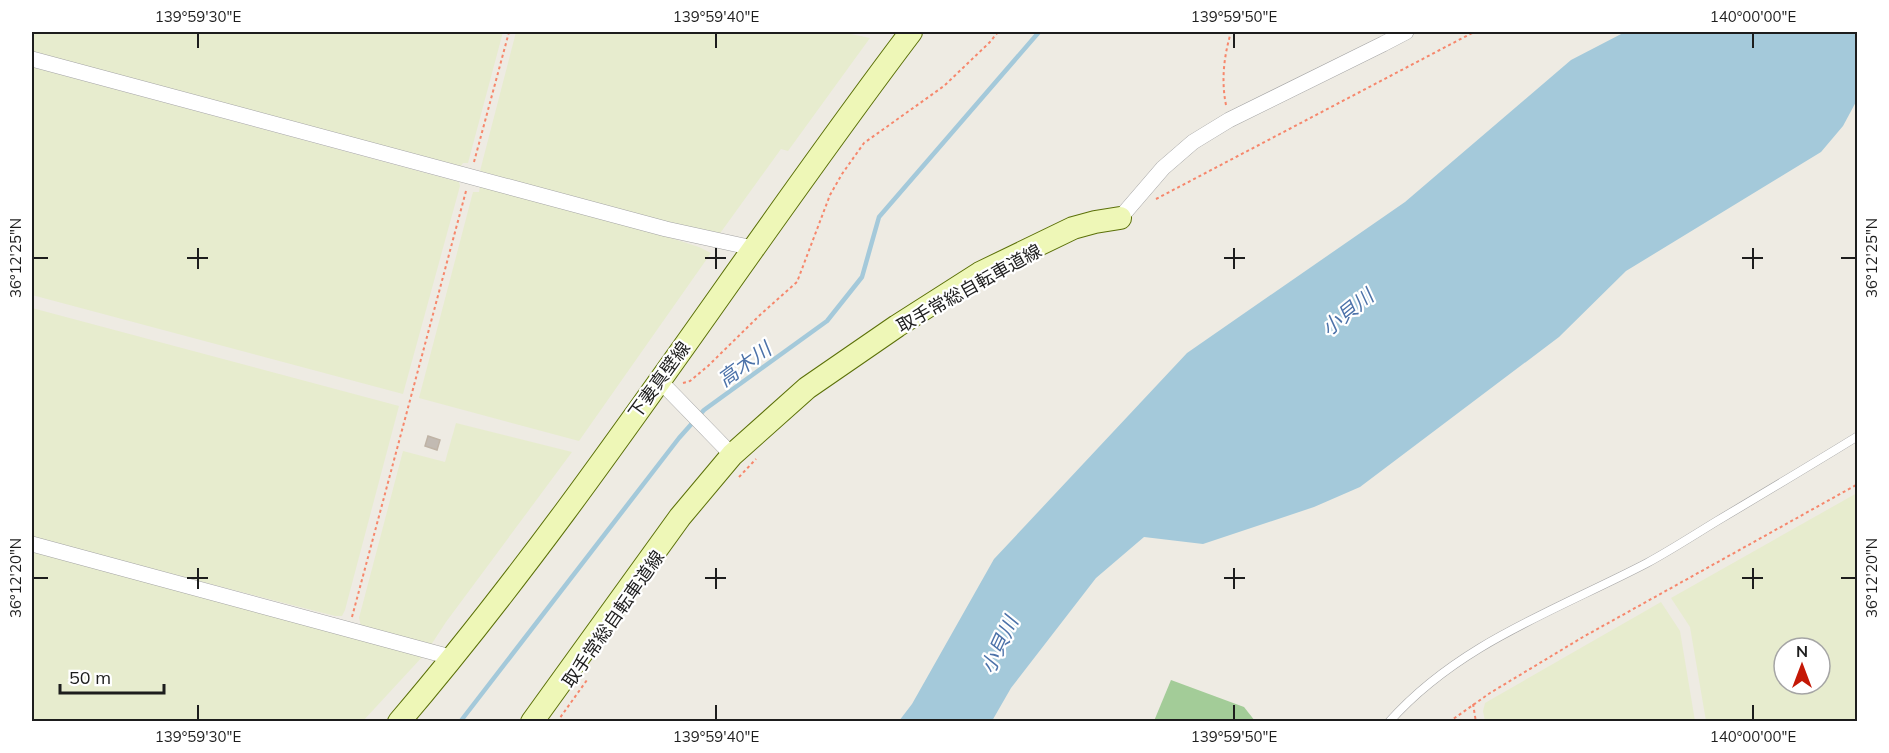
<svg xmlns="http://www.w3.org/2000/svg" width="1889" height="753" viewBox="0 0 1889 753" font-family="Mulish,'Noto Sans JP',sans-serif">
  <rect width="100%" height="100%" fill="#eeebe3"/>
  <g fill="#e7ecce" fill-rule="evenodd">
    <polygon points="32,32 503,32 468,163 463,163 461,166 32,54"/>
    <polygon points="516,32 841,32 870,38 788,151 781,149 721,232 719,237 480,171"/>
    <polygon points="32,67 459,182 460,186 403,394 32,295"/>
    <polygon points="480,186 643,229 699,247 711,253 579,441 419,398 473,192 479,192"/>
    <polygon points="32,308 399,406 345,610 342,616 335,616 32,538"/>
    <polygon points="456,423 572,452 446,622 431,645 361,626 359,618 403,451 445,462"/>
    <path d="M 1857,493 L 1857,721 L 1706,721 L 1690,627 L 1671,598 ZM 1784,648 L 1820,648 L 1820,684 L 1784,684 Z"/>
    <polygon points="32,550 424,655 363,721 32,721"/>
    <polygon points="1661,602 1680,631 1695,721 1485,721 1483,711 1485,703"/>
  </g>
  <polygon fill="#a3cc98" points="1171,680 1244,707 1255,721 1154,721"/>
  <polygon fill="#a4c9da" points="1625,32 1857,32 1857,100 1843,126 1821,152 1626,271 1559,337 1360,487 1314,507 1203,544 1144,537 1096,578 1011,688 992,721 899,721 912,704 994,559 1187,353 1405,202 1571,60"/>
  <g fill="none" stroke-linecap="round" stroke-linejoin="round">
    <polyline stroke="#a4c9da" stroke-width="4.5" points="460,722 679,438 704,410 827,321 862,277 879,217 1039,32"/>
  </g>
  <polygon fill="#c2bab2" stroke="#bfb3a5" stroke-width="1.5" points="428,436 440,440 437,450 425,446"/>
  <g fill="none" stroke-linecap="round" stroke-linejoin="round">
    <g stroke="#a4a4a4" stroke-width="9">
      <path id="lane" d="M 1389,722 C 1459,643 1557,610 1647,563 C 1671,550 1694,535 1717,521 C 1764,493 1811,465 1858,436"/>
    </g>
    <g stroke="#a4a4a4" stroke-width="16">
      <g id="street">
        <polyline points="32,59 666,229 753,248"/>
        <polyline points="1120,218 1163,168 1193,142 1229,120 1383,44 1406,32"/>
        <polyline points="659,380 732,455"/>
        <polyline points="32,544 443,655 452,659"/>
      </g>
    </g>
    <g stroke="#5b7008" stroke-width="24">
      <g id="secondary">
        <path d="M 399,722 C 585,504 738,260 911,32"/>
        <polyline points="532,722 680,517 732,455 807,388 897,326 980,273 1073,228 1095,222 1120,218"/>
      </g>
    </g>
    <g stroke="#f6876c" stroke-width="2" stroke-dasharray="3 3" stroke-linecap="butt">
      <path d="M 1226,105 C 1221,80 1224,56 1231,32"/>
      <polyline points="474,162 509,32"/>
      <polyline points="1156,199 1474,32"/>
      <polyline points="683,383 690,381 708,366 760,315 797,282 830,195 842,174 864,143 944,86 990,42 998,32"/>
      <polyline points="739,477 756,459"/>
      <polyline points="352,617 466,191"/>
      <polyline points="1473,704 1476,722"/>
      <polyline points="557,722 587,680"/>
      <polyline points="1449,722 1490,693 1583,637 1858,484"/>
    </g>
    <use href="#lane" stroke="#fff" stroke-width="8"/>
    <use href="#street" stroke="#fff" stroke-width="15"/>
    <use href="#secondary" stroke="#eef7b7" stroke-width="22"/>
  </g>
  <path fill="none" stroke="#1d1d1d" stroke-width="2" d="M 198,33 L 198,48M 716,33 L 716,48M 1234,33 L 1234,48M 1753,33 L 1753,48M 198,248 L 198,269M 716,248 L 716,269M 1234,248 L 1234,269M 1753,248 L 1753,269M 33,258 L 48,258M 187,258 L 208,258M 705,258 L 726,258M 1224,258 L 1245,258M 1742,258 L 1763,258M 1841,258 L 1856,258M 198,568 L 198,589M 716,568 L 716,589M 1234,568 L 1234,589M 1753,568 L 1753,589M 33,578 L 48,578M 187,578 L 208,578M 705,578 L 726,578M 1224,578 L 1245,578M 1742,578 L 1763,578M 1841,578 L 1856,578M 198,705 L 198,720M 716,705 L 716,720M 1234,705 L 1234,720M 1753,705 L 1753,720"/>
  <g text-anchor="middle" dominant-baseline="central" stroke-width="4.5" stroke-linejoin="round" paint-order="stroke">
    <g font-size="18" fill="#1d1d1d" stroke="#fff">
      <text transform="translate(969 288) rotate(-29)">取手常総自転車道線</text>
      <text transform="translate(659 380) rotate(-54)">下妻真壁線</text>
      <text transform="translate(613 619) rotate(-55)">取手常総自転車道線</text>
    </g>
    <g font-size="20" font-style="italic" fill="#4c72a9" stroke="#fff">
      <text transform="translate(1347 312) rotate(-39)">小貝川</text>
      <text transform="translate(744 364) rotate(-36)">高木川</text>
      <text transform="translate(999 645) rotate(-65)">小貝川</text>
    </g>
  </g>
  <rect width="1889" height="753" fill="none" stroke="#ffffff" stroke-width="66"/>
  <g transform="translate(1802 666)"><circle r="28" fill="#ffffff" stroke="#a5a5a5" stroke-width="1.5"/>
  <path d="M0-4.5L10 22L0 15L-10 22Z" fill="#c41806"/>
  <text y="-9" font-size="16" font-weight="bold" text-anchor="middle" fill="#1d1d1d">N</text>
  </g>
  <path d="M60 684v9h104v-9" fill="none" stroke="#1d1d1d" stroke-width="3"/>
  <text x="69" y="684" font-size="18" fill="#1d1d1d" stroke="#ffffff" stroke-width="4.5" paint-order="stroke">50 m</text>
  <rect x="33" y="33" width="1823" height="687" fill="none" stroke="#1d1d1d" stroke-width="2"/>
  <g font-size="15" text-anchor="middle" fill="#1d1d1d">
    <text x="198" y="22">139°59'30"E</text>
    <text x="716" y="22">139°59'40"E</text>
    <text x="1234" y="22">139°59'50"E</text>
    <text x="1753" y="22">140°00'00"E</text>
    <text transform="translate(16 258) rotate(-90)" y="5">36°12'25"N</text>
    <text transform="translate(1872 258) rotate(-90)" y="5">36°12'25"N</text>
    <text transform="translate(16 578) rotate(-90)" y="5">36°12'20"N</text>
    <text transform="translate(1872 578) rotate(-90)" y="5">36°12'20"N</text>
    <text x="198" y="742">139°59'30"E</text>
    <text x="716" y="742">139°59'40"E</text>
    <text x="1234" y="742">139°59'50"E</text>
    <text x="1753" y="742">140°00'00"E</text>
  </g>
</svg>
